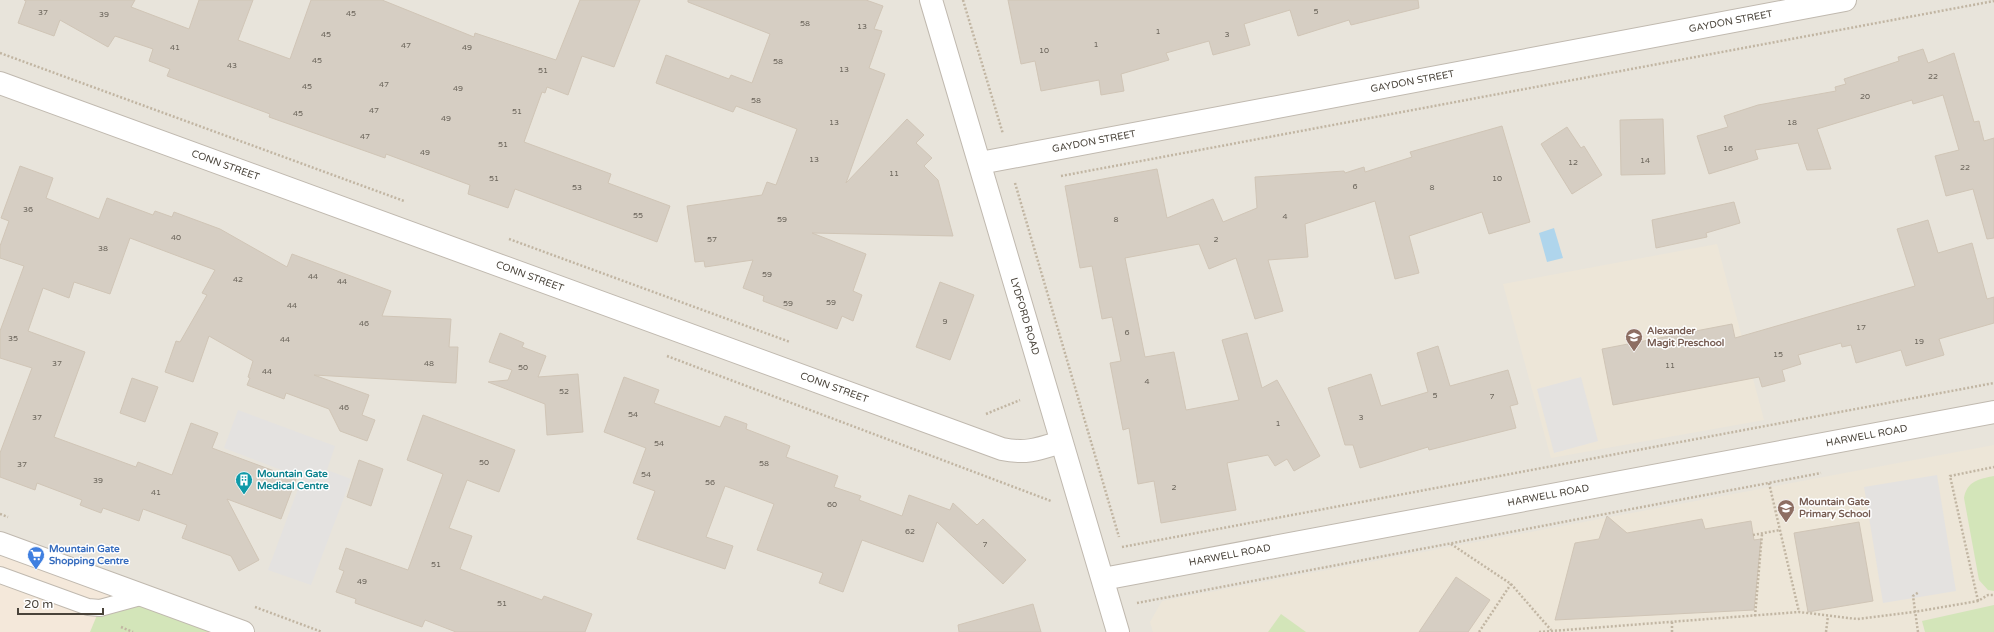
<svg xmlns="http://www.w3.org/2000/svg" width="1994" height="632" viewBox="0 0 1994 632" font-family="'Varela Round',sans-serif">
  <rect width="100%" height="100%" fill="#f5f2ec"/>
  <polygon fill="#e8e4db" points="0,0 1994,0 1994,632 243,632 0,543"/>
  <polygon fill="#f4e8da" points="0,543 243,632 0,632"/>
  <g fill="#ede6d8">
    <polygon points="1717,244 1764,420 1551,458 1503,284"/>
    <polygon points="1994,445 1994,632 1153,632 1150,622 1162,601"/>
  </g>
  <g fill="#d3e5b9">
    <path d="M 1994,476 L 1994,591 L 1988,590 L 1979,580 L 1964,498 C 1967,481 1979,479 1994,476 Z"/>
    <polygon points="144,596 243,632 90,632 100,608"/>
    <polygon points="1994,605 1994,632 1925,632 1922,621"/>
    <polygon points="1281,614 1306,632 1268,632"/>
  </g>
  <g fill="#e4e2e0">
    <polygon points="1581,377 1598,441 1554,453 1537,389"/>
    <polygon points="238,410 335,446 327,470 351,479 311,585 268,570 302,478 224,448"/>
    <polygon points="1937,475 1956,591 1883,603 1864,487"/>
  </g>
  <polygon fill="#afd5ec" points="1554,228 1563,258 1547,262 1539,233"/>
  <g fill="#d6cec3" stroke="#d0c5b6">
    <polygon points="24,0 135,0 131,7 189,29 199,0 253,0 238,40 290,59 311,0 382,0 474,37 475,33 556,60 580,0 640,0 614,67 582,56 568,95 547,87 545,93 542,92 524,142 611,174 608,183 670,206 657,242 515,189 508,208 468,194 470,185 386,154 385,158 269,117 270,114 167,76 170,69 149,61 153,49 115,36 108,47 60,20 54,36 18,23 26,1"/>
    <polygon points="688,0 866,0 883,6 874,29 882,31 869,68 885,74 846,183 907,119 924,135 916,143 932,158 924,166 938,180 953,236 812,233 866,254 853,291 862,295 853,321 842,316 837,329 763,301 764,296 743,288 753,260 705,267 704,261 695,262 687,206 762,195 767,182 776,185 797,129 736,106 733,112 656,83 666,55 729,79 731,75 752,83 770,34 688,2"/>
    <polygon points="1008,0 1418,0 1419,8 1351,25 1349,20 1298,36 1290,10 1244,24 1250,45 1213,55 1209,41 1166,53 1169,60 1121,74 1124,91 1101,95 1099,80 1041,91 1035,61 1021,64"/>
    <polygon points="1923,49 1928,63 1954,53 1974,122 1979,121 1984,141 1994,138 1994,238 1987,239 1973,189 1946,196 1935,156 1959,150 1943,95 1913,104 1912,100 1817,129 1831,169 1807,170 1798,143 1755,150 1758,159 1709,174 1697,136 1728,127 1724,116 1758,105 1836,91 1835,87 1846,84 1844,79 1899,61 1898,57"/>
    <polygon points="1663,119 1665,174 1621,175 1620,120"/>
    <polygon points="1502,126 1530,222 1489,234 1482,212 1409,236 1419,273 1395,279 1375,201 1305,224 1308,257 1268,260 1283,311 1255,319 1236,258 1209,269 1199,244 1125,258 1145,357 1174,352 1186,410 1239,400 1222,340 1247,333 1262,388 1277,380 1320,456 1294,471 1287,459 1275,466 1268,455 1227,463 1236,510 1161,523 1154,481 1138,484 1129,428 1123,430 1110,363 1121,361 1112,317 1102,319 1092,266 1080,268 1065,186 1157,169 1167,218 1213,199 1223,222 1257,208 1255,177 1344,171 1345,173 1364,167 1365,172 1412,157 1410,152"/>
    <polygon points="1567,127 1581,148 1584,146 1602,175 1572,194 1541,144"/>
    <polygon points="20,166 53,178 46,198 99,219 107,198 153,215 155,211 172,217 174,212 220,229 287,267 292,254 391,291 382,316 451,319 449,347 458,347 456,383 314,375 369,395 362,415 375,420 367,441 340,431 329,409 286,393 284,399 247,385 250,378 248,377 253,361 209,336 193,382 165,372 176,341 180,342 207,295 202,293 215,270 130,238 110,294 74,282 69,298 43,288 28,331 85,352 54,437 136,467 138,462 172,475 191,423 218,433 212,448 296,479 281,519 227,499 259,560 239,571 231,556 182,538 187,525 143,509 139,521 103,508 101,513 80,505 82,500 37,483 35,490 0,477 0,453 32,368 0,358 0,331 24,266 0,258 0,246 9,221 1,218"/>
    <polygon points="1734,202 1740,223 1706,233 1707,237 1656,248 1652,220"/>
    <polygon points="1928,220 1938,253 1972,243 1987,299 1994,297 1994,323 1939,339 1944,355 1906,366 1901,350 1856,363 1851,345 1842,347 1841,343 1798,355 1801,364 1782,370 1785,381 1762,387 1759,377 1613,405 1602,349 1732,324 1735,338 1915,286 1897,229"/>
    <polygon points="940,282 974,295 950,360 916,347"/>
    <polygon points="500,333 524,343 522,347 546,356 538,377 578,374 583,432 547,435 545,404 488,382 508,380 512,370 489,362"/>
    <polygon points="1438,346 1450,386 1508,370 1518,404 1510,406 1516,428 1429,450 1428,447 1360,468 1353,445 1345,445 1328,388 1371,374 1381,406 1428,392 1417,353"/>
    <polygon points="624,377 659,390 654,403 720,427 725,416 747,424 746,429 790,446 786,457 838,476 834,487 861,496 859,500 902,516 909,495 950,510 953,503 977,525 983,519 1026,560 1003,584 937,522 923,562 862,540 843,592 819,583 823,573 757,550 774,504 725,486 706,537 733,546 725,569 637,539 655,491 633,483 646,448 604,432"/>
    <polygon points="132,378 158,387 145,422 120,413"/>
    <polygon points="423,415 515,450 499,492 467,480 449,528 472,536 460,569 542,600 544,596 592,614 585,632 456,632 425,620 422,627 355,603 356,599 336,592 344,571 339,569 346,548 408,570 443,474 407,460"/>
    <polygon points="359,460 383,469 371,506 347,497"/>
    <polygon points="1607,516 1627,533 1702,519 1705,529 1751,521 1754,540 1761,539 1754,610 1555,620 1575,543 1599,539"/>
    <polygon points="1859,522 1873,601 1808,612 1794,533"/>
    <polygon points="1456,577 1490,600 1468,632 1419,632"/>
    <polygon points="1033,604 1041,632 959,632 958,625"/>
  </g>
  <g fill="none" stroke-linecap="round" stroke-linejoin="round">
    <g stroke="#c0b9af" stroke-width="18">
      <polyline id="service" points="0,575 88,607 100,608 144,596"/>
    </g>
    <g stroke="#c0b9af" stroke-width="24">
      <g id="minor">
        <path id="s1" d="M 931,0 L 1118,632"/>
        <path id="s2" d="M 0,83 L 1002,449 C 1026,454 1039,449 1061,442"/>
        <path id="s3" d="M 980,163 L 1845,0"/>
        <polyline points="0,543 243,632"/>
        <path id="s4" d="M 1103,579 L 1994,412"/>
      </g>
    </g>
    <g stroke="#c1b5a2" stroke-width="2.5" stroke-dasharray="2 2" stroke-linecap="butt">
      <polyline points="963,0 1003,134"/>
      <polyline points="0,53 404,201"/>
      <polyline points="1061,176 1994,1"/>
      <polyline points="1015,183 1119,537"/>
      <polyline points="509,239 790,342"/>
      <polyline points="667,356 1051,501"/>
      <polyline points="986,414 1020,400"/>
      <polyline points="1769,483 1799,612"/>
      <polyline points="0,514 8,517"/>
      <polyline points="1753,535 1780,530"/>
      <polyline points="1451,544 1511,584 1551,630"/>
      <polyline points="1122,547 1994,383"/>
      <polyline points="1978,601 1950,476 1994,467"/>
      <polyline points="1137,603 1821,473"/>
      <polyline points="255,607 322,632"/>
      <polyline points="1755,616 1762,534"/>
      <polyline points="1672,622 1672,632"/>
      <polyline points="121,627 133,632"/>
      <polyline points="1479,632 1511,584"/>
      <polyline points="1539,632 1799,612 1857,619 1914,612 1978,601 1988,595 1994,595"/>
      <polyline points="1826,632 1828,616"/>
      <polyline points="1918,632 1913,596 1919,592"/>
    </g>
    <use href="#service" stroke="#fff" stroke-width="16"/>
    <use href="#minor" stroke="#fff" stroke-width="22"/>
  </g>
  <defs>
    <g id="school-pin" transform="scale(0.9)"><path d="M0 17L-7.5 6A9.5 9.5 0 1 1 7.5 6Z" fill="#8d6e63" stroke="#fff"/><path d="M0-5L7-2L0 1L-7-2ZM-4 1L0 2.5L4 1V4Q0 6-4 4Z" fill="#fff"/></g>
    <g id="building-pin" transform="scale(0.9)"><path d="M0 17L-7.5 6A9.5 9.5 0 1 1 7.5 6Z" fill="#0f9aa8" stroke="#fff"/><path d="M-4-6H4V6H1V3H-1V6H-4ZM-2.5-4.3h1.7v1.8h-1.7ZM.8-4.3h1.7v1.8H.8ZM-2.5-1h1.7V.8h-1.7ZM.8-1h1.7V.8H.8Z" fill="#fff"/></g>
    <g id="supermarket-pin" transform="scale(0.9)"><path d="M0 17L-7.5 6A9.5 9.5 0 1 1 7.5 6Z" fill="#3f7fe0" stroke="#fff"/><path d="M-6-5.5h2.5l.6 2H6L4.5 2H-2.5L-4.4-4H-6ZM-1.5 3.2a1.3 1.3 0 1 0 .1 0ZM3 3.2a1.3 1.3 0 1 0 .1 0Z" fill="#fff"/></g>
  </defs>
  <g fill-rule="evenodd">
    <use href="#school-pin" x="1634" y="337"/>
    <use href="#building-pin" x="244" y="480"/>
    <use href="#school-pin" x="1786" y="508"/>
    <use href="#supermarket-pin" x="36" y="555"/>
  </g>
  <g text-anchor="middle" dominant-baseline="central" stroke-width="3" stroke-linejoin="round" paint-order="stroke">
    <g font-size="8" fill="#6c665c">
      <text x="1316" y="11">5</text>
      <text x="43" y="12">37</text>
      <text x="351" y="13">45</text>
      <text x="104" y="14">39</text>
      <text x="805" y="23">58</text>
      <text x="862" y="26">13</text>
      <text x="1158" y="31">1</text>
      <text x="326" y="34">45</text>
      <text x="1227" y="34">3</text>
      <text x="1096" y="44">1</text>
      <text x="406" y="45">47</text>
      <text x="175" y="47">41</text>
      <text x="467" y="47">49</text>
      <text x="1044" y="50">10</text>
      <text x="317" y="60">45</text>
      <text x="778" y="61">58</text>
      <text x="232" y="65">43</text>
      <text x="844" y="69">13</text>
      <text x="543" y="70">51</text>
      <text x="1933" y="76">22</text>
      <text x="384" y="84">47</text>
      <text x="307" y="86">45</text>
      <text x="458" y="88">49</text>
      <text x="1865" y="96">20</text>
      <text x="756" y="100">58</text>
      <text x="374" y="110">47</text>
      <text x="517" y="111">51</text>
      <text x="298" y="113">45</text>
      <text x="446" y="118">49</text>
      <text x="834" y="122">13</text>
      <text x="1792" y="122">18</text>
      <text x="365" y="136">47</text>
      <text x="503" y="144">51</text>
      <text x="1728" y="148">16</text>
      <text x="425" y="152">49</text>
      <text x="814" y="159">13</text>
      <text x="1645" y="160">14</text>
      <text x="1573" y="162">12</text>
      <text x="1965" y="167">22</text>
      <text x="894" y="173">11</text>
      <text x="494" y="178">51</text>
      <text x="1497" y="178">10</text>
      <text x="1355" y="186">6</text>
      <text x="577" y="187">53</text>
      <text x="1432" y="187">8</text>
      <text x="28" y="209">36</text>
      <text x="638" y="215">55</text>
      <text x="1285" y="216">4</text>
      <text x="782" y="219">59</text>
      <text x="1116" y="219">8</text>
      <text x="176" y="237">40</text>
      <text x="712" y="239">57</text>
      <text x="1216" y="239">2</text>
      <text x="103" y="248">38</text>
      <text x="767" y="274">59</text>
      <text x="313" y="276">44</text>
      <text x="238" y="279">42</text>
      <text x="342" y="281">44</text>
      <text x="831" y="302">59</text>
      <text x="788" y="303">59</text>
      <text x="292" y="305">44</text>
      <text x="945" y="321">9</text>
      <text x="364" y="323">46</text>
      <text x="1861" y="327">17</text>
      <text x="1127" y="332">6</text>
      <text x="13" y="338">35</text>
      <text x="285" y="339">44</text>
      <text x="1919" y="341">19</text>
      <text x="1778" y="354">15</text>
      <text x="57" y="363">37</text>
      <text x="429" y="363">48</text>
      <text x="1670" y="365">11</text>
      <text x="523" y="367">50</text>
      <text x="267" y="371">44</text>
      <text x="1147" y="381">4</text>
      <text x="564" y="391">52</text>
      <text x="1435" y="395">5</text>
      <text x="1492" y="396">7</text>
      <text x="344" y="407">46</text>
      <text x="633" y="414">54</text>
      <text x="37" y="417">37</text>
      <text x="1361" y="417">3</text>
      <text x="1278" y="423">1</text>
      <text x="659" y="443">54</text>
      <text x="484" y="462">50</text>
      <text x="764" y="463">58</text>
      <text x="22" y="464">37</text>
      <text x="646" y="474">54</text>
      <text x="98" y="480">39</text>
      <text x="710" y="482">56</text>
      <text x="1174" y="487">2</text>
      <text x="156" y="492">41</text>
      <text x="832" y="504">60</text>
      <text x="910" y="531">62</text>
      <text x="985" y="544">7</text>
      <text x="436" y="564">51</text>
      <text x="362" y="581">49</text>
      <text x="502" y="603">51</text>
    </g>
    <g font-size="10" fill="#49433a" stroke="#fff">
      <text stroke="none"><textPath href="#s3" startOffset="764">GAYDON STREET</textPath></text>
      <text stroke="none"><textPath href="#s3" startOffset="440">GAYDON STREET</textPath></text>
      <text stroke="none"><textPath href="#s3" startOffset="116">GAYDON STREET</textPath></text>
      <text stroke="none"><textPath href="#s2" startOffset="240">CONN STREET</textPath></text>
      <text stroke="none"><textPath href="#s2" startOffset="564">CONN STREET</textPath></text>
      <text stroke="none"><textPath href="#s1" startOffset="330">LYDFORD ROAD</textPath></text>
      <text stroke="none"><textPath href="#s2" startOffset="888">CONN STREET</textPath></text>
      <text stroke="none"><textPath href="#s4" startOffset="777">HARWELL ROAD</textPath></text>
      <text stroke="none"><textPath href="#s4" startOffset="453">HARWELL ROAD</textPath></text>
      <text stroke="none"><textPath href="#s4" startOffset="129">HARWELL ROAD</textPath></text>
    </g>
    <g font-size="10" font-weight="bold" fill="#785e54" stroke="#fff" text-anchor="start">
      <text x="1647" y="331">Alexander<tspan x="1647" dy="12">Magit Preschool</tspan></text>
      <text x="1799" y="502">Mountain Gate<tspan x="1799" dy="12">Primary School</tspan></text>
    </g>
    <g font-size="10" font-weight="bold" fill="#0d838f" stroke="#fff" text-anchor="start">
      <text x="257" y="474">Mountain Gate<tspan x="257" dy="12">Medical Centre</tspan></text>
    </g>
    <g font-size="10" font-weight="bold" fill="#366cbe" stroke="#fff" text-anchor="start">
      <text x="49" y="549">Mountain Gate<tspan x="49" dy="12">Shopping Centre</tspan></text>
    </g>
  </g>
  <path d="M18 608v6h85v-6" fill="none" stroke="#49433a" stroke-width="2"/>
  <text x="24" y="608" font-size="12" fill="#49433a" stroke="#ffffff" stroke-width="3" paint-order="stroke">20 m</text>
</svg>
